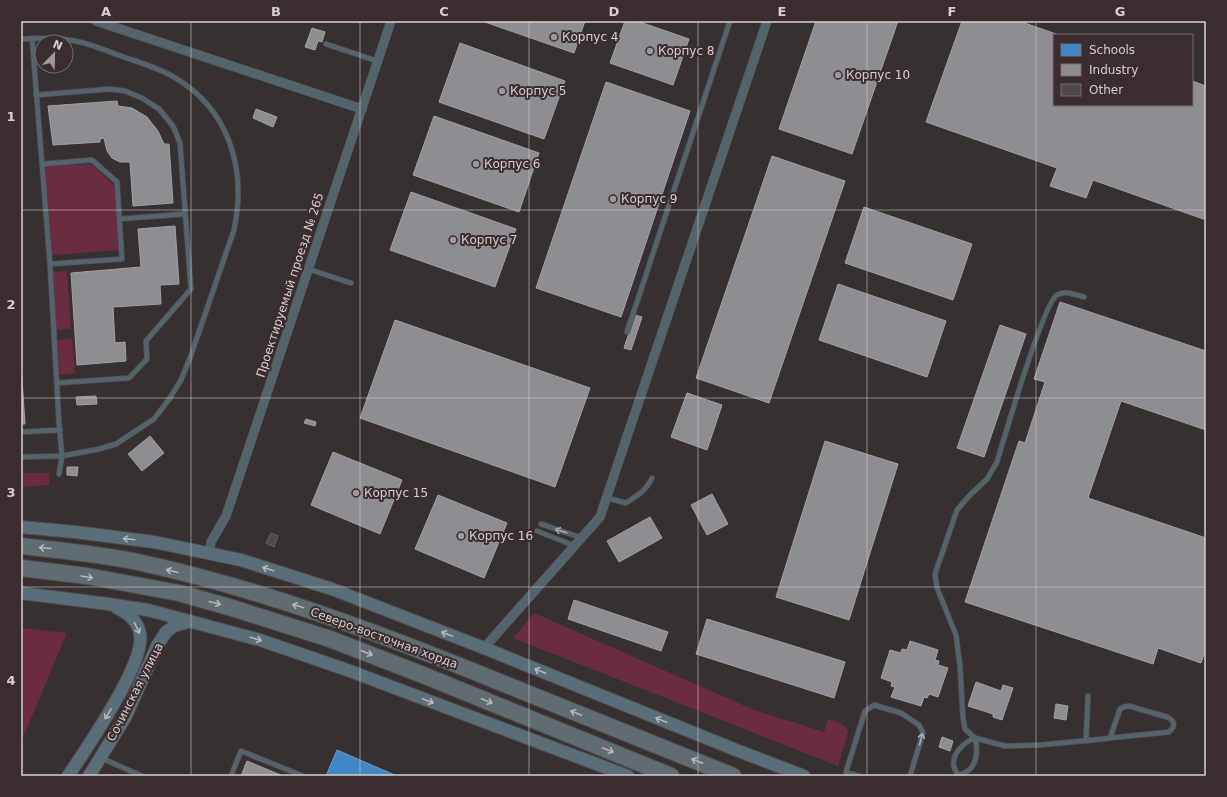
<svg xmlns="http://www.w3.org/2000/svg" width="1227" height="797" viewBox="0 0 1227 797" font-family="'DejaVu Sans',sans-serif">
  <rect width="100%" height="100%" fill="#363031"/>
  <g fill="#6b2c41">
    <polygon points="91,164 114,185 119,250 52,255 45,166"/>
    <polygon points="67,271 71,329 56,330 52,272"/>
    <polygon points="72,338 75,373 60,375 57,340"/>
    <polygon points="21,473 49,473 49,485 21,487"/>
    <path d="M 534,613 L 754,710 L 824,732 L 828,719 C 836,722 847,724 848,733 L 838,766 L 513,638 Z"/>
    <polygon points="21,628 67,633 21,742"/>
  </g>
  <polygon fill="#3f88c5" stroke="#6d9dc9" points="337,750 397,776 326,776"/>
  <g fill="#8d8d92" stroke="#a4a1a5">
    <polygon points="482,21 585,21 574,53"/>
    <polygon points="625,21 637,21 689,39 673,85 610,63"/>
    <polygon points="816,21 898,21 852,154 779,129"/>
    <polygon points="962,21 1019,21 1059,35 1054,35 1054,105 1192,105 1192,81 1206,86 1206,220 1093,180 1086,198 1050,186 1057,168 926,122"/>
    <polygon points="312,28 325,32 322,42 318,41 315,50 305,47"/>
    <polygon points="460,43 565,81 544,139 439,102"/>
    <polygon points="606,82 690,111 621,317 536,288"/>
    <polygon points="117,101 118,106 132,108 147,117 158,131 164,144 169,144 173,203 133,206 130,162 120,162 112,158 107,151 104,138 100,139 100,142 53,145 48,106"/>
    <polygon points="256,109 277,117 273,127 253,118"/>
    <polygon points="434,116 539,153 519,212 413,175"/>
    <polygon points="772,156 845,181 769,403 696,378"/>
    <polygon points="411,192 516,229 495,287 390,250"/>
    <polygon points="864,207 972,244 953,300 845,263"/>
    <polygon points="175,226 179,284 160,285 161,304 113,307 115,343 125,342 126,361 77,365 71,273 141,267 138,229"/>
    <polygon points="838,284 946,321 927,377 819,340"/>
    <polygon points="1060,302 1206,351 1206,430 1121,401 1088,498 1206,538 1206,649 1201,663 1158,648 1153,664 965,602 1019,441 1025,443 1045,382 1034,379"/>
    <polygon points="635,315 642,317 631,350 624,348"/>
    <polygon points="395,320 590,388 555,487 360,418"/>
    <polygon points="1000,325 1026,334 984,457 957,448"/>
    <polygon points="21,365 25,424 21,424"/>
    <polygon points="687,393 722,405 707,450 671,437"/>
    <polygon points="96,396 97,404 77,405 76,397"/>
    <polygon points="306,419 316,422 315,426 304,423"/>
    <polygon points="150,436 164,453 142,471 128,454"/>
    <polygon points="825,441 898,464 849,620 776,597"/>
    <polygon points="333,452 402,480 380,534 311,505"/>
    <polygon points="67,467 78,467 77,476 67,475"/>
    <polygon points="712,494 728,524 707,535 691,505"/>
    <polygon points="438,495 507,523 484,578 415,549"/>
    <polygon points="650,517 662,538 619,562 607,541"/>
    <polygon points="574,600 668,632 661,651 568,619"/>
    <polygon points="707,619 845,662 834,698 696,654"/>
    <polygon points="910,641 938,650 935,660 939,661 938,665 948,668 938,697 929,694 927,698 924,697 921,706 891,697 895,687 891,686 892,682 881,678 890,650 901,653 902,649 907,650"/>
    <polygon points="976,682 1001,691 1003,685 1013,688 1002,720 993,717 993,714 968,706"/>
    <polygon points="1056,704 1068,706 1066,720 1054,718"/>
    <polygon points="942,737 953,741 950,751 939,747"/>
    <polygon points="247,761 283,776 241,776"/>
  </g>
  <polygon fill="#4e494a" stroke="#696364" points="271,533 278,536 274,547 266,543"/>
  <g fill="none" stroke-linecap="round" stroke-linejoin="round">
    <g stroke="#524d4f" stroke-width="6">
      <g id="lane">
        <polyline points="32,38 50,264 59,423 62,456 59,474"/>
        <path d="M 21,39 C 37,38 53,37 69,40 C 87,42 104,50 121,56 C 138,62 156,67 172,76 C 229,108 247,168 234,230 L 190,358 L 181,380 L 170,398 L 154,419 L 116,444 L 99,449 L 62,456 L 21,457"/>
        <polyline points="326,44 377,61"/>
        <polyline points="36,95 110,89 125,91 142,98 159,109 173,126 180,143 191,289 146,341 147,359 129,378 57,383"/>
        <polyline points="42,164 92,160 117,182 122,259 50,264"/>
        <polyline points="119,219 185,214"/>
        <polyline points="308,269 351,283"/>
        <polyline points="627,332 730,21"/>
        <polyline points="21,432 60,430"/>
        <path d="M 607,498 L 626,503 C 638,495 646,491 652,478"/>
        <polyline points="541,524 582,538"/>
        <polyline points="537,531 575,546"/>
        <path d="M 975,738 L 1005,746 L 1040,745 L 1103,739 L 1110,738 L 1169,732 C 1176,726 1175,721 1167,717 L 1129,706 L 1124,707 L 1120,709 L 1110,738"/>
        <polyline points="1086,741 1088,696"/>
        <polyline points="101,758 142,776"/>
        <path d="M 958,775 C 976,772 979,754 975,738"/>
        <polyline points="231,776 241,751 303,776"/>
        <polyline points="859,776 846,772 865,711 874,705 901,713 919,725 923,733 910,776"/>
        <path d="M 958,776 C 957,773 955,770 954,767 C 951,754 964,742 975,738 L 965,729 L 963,718 L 960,666 L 956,635 L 937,588 L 935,574 L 957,510 L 969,496 L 987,479 L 997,462 C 1004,439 1043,303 1057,295 C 1066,290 1076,295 1084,297"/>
      </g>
    </g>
    <g stroke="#524d4f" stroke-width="10">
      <g id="street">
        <polyline points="96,21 362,109"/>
        <polyline points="209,554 211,542 226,516 391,21"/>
        <polyline points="484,648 600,517 767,21"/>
      </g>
    </g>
    <g stroke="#524d4f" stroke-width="14">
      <g id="secondary">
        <polyline points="21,527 75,532 154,542 241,560 332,589 484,648 736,750 804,776"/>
        <polyline points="21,593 108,604 148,610 260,640 350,671 628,776"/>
        <path d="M 68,776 C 85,751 146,662 140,634 C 138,621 128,613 117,608"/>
        <polyline points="89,776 126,716 157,646 166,632 174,626 190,621"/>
      </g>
    </g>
    <g stroke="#524d4f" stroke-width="18">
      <g id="highway">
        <path d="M 21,546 C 58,550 96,554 133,561 C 260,588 382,634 502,683 C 579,714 656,745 733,776"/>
        <polyline points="21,568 87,576 179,593 229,607 330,639 423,675 671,776"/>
      </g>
    </g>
    <use href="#lane" stroke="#54646c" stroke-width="4.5"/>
    <use href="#street" stroke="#54646c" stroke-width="9"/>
    <use href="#secondary" stroke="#596e78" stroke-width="12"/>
    <use href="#highway" stroke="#5f6c72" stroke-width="16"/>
  </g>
  <defs><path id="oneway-shaft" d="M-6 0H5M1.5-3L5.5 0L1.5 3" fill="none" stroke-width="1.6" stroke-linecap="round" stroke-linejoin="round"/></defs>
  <g stroke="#aaaaae">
    <use href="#oneway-shaft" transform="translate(561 531) rotate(-162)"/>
    <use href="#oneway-shaft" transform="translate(921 739) rotate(-76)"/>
  </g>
  <g stroke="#b8b7bb">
    <use href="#oneway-shaft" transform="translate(129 539) rotate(-173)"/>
    <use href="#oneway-shaft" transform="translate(268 569) rotate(-163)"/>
    <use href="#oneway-shaft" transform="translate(137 628) rotate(65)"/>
    <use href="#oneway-shaft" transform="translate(447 634) rotate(-159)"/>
    <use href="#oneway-shaft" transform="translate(256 639) rotate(16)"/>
    <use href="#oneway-shaft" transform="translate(540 671) rotate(-158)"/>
    <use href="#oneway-shaft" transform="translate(428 701) rotate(21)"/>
    <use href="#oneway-shaft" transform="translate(108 714) rotate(121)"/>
    <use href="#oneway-shaft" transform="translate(661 720) rotate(-158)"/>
  </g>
  <g stroke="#bab6b9">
    <use href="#oneway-shaft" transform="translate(45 548) rotate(-175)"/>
    <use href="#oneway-shaft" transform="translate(172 571) rotate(-166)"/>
    <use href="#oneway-shaft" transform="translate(87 577) rotate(9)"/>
    <use href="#oneway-shaft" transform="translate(215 603) rotate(15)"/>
    <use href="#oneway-shaft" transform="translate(298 606) rotate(-163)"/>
    <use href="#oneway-shaft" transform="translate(367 653) rotate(21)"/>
    <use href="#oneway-shaft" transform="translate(487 701) rotate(22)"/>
    <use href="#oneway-shaft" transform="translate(576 713) rotate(-158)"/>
    <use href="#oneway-shaft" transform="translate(608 750) rotate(22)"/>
    <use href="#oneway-shaft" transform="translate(697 761) rotate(-158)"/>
  </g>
  <path fill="none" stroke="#d8cfd1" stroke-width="1" stroke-opacity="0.55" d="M 191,21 L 191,776M 360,21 L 360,776M 529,21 L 529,776M 698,21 L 698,776M 867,21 L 867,776M 1036,21 L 1036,776M 21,210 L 1206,210M 21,398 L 1206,398M 21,587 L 1206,587"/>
  <g fill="#9f9799" stroke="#3a2c2f" stroke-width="1.5">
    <circle cx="554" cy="37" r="4"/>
    <circle cx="650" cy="51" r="4"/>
    <circle cx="838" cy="75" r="4"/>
    <circle cx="502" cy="91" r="4"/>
    <circle cx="476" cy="164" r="4"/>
    <circle cx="613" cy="199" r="4"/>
    <circle cx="453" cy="240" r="4"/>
    <circle cx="356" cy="493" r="4"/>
    <circle cx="461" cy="536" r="4"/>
  </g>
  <g text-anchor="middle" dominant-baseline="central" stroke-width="4" stroke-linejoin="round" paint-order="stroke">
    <g font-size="12" fill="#d8cfd1" stroke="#3a2c2f" text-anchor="start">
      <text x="562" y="37">Корпус 4</text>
      <text x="658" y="51">Корпус 8</text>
      <text x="846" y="75">Корпус 10</text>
      <text x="510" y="91">Корпус 5</text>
      <text x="484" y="164">Корпус 6</text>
      <text x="621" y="199">Корпус 9</text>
      <text x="461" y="240">Корпус 7</text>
      <text x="364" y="493">Корпус 15</text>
      <text x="469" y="536">Корпус 16</text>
    </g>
    <g font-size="12" fill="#d8cfd1" stroke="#3a2c2f">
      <text transform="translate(290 285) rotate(-72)">Проектируемый проезд № 265</text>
      <text transform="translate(384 638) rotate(20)">Северо-восточная хорда</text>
      <text transform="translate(135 692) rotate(-63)">Сочинская улица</text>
    </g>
  </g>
  <rect width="1227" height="797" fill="none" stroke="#3a2c2f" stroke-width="44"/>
  <rect x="1053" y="34" width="140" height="72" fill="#3a2c2f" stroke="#796d70"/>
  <rect x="1061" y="44" width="20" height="12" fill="#3f88c5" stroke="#796d70"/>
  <text x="1089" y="54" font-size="12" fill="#d8cfd1">Schools</text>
  <rect x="1061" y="64" width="20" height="12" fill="#8d8d92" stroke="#796d70"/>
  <text x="1089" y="74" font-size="12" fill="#d8cfd1">Industry</text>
  <rect x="1061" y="84" width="20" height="12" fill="#4e494a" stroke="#796d70"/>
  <text x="1089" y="94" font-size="12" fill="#d8cfd1">Other</text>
  <g transform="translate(54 54) rotate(23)"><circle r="19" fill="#3a2c2f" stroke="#796d70"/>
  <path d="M0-3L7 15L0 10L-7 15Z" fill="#9f9799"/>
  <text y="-6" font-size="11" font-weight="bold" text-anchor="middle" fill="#d8cfd1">N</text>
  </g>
  <rect x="22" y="22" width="1183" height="753" fill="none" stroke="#d8cfd1" stroke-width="1.5"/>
  <g font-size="13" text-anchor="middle" font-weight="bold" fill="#d8cfd1">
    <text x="106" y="16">A</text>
    <text x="276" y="16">B</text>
    <text x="444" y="16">C</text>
    <text x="614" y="16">D</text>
    <text x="782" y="16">E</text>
    <text x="952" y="16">F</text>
    <text x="1120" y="16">G</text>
    <text x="11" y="121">1</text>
    <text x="11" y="309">2</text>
    <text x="11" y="497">3</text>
    <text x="11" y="685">4</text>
  </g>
</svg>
